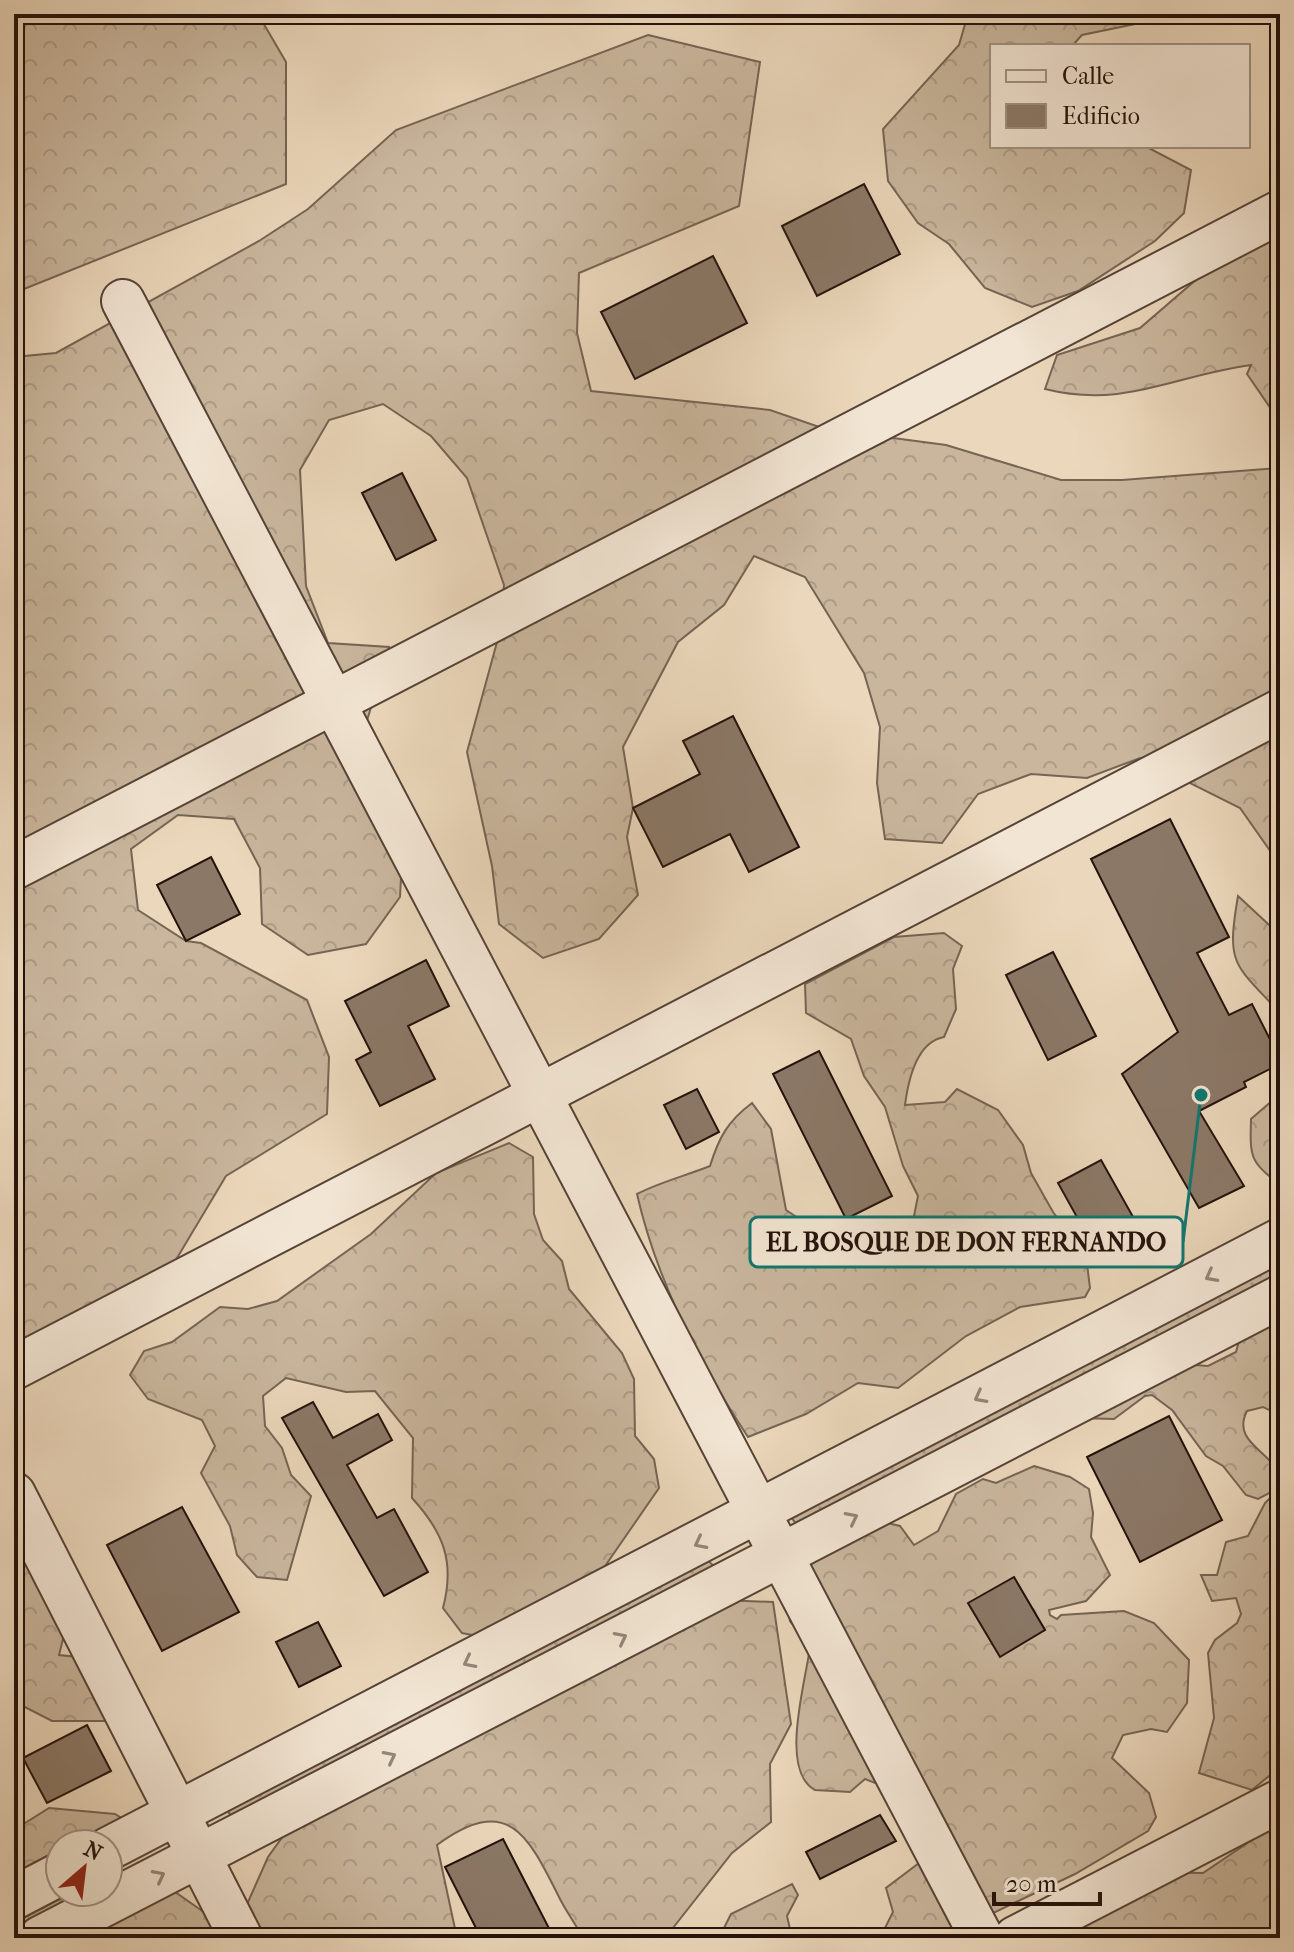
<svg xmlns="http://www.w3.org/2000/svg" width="1294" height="1952" viewBox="0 0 1294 1952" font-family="'IM FELL French Canon',serif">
  <defs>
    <pattern id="grass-dots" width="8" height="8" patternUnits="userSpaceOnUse" patternTransform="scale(2)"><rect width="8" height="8" fill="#c9b69d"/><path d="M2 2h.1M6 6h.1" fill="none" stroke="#ac9b86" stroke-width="1.8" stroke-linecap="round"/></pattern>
    <pattern id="forest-crowns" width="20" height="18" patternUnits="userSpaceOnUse" patternTransform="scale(2)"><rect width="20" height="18" fill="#c9b69d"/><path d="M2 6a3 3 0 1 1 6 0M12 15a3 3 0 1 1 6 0" fill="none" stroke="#ac9b86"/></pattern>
  </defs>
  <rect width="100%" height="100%" fill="#ebd7bb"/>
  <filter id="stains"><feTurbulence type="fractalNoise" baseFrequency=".0025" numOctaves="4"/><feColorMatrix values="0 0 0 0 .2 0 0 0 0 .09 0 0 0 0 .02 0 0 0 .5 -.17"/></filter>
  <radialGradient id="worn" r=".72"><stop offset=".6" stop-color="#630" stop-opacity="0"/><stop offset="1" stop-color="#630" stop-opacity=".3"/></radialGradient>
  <g fill="url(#grass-dots)" stroke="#766454" stroke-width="2">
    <polygon points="1272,1267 1278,1278 797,1525 791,1517"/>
    <polygon points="707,1560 714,1566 233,1817 226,1810"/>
    <polygon points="62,1892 93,1892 14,1933 14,1917"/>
  </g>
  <g fill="url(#forest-crowns)" stroke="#766454" stroke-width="2">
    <polygon points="14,14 258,14 286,62 286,184 14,293"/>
    <polygon points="968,14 1227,14 1174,16 1082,35 1072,46 992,46 992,146 1145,146 1191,170 1184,213 1155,241 1078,291 1032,307 985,288 949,244 918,223 888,181 883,129 959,45"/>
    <polygon points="648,35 760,62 739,206 579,273 577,333 591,391 770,410 825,429 946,445 1061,480 1122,480 1280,468 1280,856 1273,855 1240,808 1140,758 1087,778 1031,774 978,794 942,843 885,839 877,783 880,727 864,673 805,577 754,556 724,605 678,642 623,747 633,808 627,837 638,895 599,939 543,958 499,924 492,866 467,752 497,642 504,585 467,478 431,436 383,404 329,420 300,470 306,586 328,643 389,647 366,724 403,838 400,897 366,944 308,955 262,924 260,868 234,819 178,815 131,849 138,910 186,941 201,943 307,1000 329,1057 327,1114 226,1176 137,1325 85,1350 14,1338 14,357 56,353 259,241 308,209 396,130"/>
    <path d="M 1280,207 L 1280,422 L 1247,374 L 1251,365 C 1175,375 1125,409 1045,389 L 1057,355 L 1140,328 L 1219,260 L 1239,257 L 1262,219 Z"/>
    <path d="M 1238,896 L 1280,935 L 1280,1013 C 1234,963 1226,966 1238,896 Z"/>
    <path d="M 944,933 L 962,946 L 953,969 L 956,1009 L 944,1037 C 916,1042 908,1082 905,1105 L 945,1102 L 957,1089 L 998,1110 L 1023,1145 L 1031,1173 L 1053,1212 L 1086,1256 L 1090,1288 L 1085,1297 L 1020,1307 L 966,1336 L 898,1388 L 858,1383 L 806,1414 L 748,1437 C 699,1363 657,1282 637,1194 C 660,1182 685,1176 710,1166 C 719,1137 728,1121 752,1103 L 771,1129 L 786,1210 L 831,1240 L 875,1250 L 911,1231 L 918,1196 L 903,1166 L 885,1107 L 864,1076 L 851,1039 L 806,1013 L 805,984 L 894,937 Z"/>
    <path d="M 1280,1094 L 1280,1184 C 1249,1163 1250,1155 1251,1119 Z"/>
    <path d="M 509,1143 L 533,1157 L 534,1214 L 543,1240 L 562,1261 L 569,1289 L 622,1353 L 634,1379 L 635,1436 L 654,1459 L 659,1488 L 594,1582 L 493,1639 L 462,1633 L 443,1608 C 455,1562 444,1533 412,1498 L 413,1438 L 375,1391 L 346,1392 L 286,1378 L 263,1396 L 265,1426 L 282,1448 L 291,1475 L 311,1496 L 287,1580 L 257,1577 L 237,1555 L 230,1526 L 201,1473 L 215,1446 L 202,1420 L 148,1399 L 130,1375 L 144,1351 L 172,1342 L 220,1307 L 248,1309 L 277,1301 L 371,1234 L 436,1173 Z"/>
    <path d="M 1280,1318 L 1280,1415 L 1263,1407 L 1247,1411 C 1231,1442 1271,1451 1280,1476 L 1275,1490 L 1258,1499 L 1246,1495 L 1223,1466 L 1206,1456 L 1172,1410 L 1152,1395 L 1145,1396 L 1114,1419 L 1081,1418 L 1169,1363 L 1208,1366 L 1236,1352 L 1241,1334 Z"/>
    <path d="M 1034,1466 L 1070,1477 L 1089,1489 L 1093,1513 L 1091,1537 L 1110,1575 L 1086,1601 L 1049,1610 L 1050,1615 L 1057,1619 L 1061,1615 L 1124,1611 L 1154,1623 L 1189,1660 L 1187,1703 L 1167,1732 L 1151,1729 L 1123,1735 L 1112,1758 L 1149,1793 L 1156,1817 L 1148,1831 L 1075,1874 L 941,1938 L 880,1938 L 893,1912 L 886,1888 L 919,1863 L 878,1784 L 865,1779 L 850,1792 L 815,1790 C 778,1770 807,1678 810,1646 L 790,1621 L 784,1557 L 879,1521 L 900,1526 L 914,1545 L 938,1531 L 956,1494 L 983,1479 L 996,1483 Z"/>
    <polygon points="1273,1495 1280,1498 1280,1767 1252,1790 1199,1773 1214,1718 1208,1653 1215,1640 1237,1623 1241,1614 1236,1598 1212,1601 1201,1575 1217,1575 1226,1542 1248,1536 1265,1503"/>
    <polygon points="14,1519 70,1611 59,1655 88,1658 119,1721 52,1721 17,1703 14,1693"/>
    <path d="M 697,1599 L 773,1602 L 791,1724 L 770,1764 L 771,1822 L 732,1853 L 665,1938 L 583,1938 C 575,1923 565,1910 558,1895 C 527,1833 507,1794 437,1845 L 457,1938 L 264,1938 L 244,1911 L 268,1857 L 294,1821 Z"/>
    <polygon points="49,1808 115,1814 123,1819 100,1844 60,1844 60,1874 14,1878 14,1830"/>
    <polygon points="1280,1821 1280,1938 1052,1938 1145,1872 1203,1873"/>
    <polygon points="792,1884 798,1895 787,1916 790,1929 798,1938 719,1938 731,1914"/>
    <polygon points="168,1887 218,1922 223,1938 178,1938 171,1931 115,1938 63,1938"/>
  </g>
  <g fill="#8b7867" stroke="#24120b" stroke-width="2">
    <polygon points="864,184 900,254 817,296 782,226"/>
    <polygon points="713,256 747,323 635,379 601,312"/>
    <polygon points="402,473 436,540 396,560 362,493"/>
    <polygon points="733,716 799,847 749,872 730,834 663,867 633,808 700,774 683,741"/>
    <polygon points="1170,819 1229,937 1197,953 1229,1015 1252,1004 1280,1059 1280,1064 1244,1082 1246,1087 1199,1111 1244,1186 1199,1208 1122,1074 1178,1032 1091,859"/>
    <polygon points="211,857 240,914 186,941 157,885"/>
    <polygon points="1053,952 1096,1036 1048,1060 1006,975"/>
    <polygon points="426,960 449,1006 408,1026 435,1079 380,1106 356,1060 371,1052 345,1001"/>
    <polygon points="819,1051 892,1196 846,1219 773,1074"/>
    <polygon points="697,1089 719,1132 686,1149 664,1105"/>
    <polygon points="1101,1160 1141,1231 1098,1255 1058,1183"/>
    <polygon points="313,1402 333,1438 378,1414 392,1440 347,1465 377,1518 394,1509 428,1572 384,1596 282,1418"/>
    <polygon points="1169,1416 1222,1520 1140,1562 1087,1457"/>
    <polygon points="182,1507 239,1612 162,1651 107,1545"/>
    <polygon points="1014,1577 1045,1630 1000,1657 968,1603"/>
    <polygon points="318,1622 341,1666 299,1687 276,1642"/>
    <polygon points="87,1725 111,1771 47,1803 23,1758"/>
    <polygon points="880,1815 896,1841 820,1879 806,1852"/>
    <polygon points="503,1839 554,1938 481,1938 445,1867"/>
  </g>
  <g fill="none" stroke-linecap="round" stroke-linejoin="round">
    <g stroke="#564337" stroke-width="46">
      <g id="street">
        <polyline points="123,301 982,1938"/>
        <polyline points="14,868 1280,212"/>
        <polyline points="14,1368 1280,711"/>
        <polyline points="14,1494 241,1938"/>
        <polyline points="108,1849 1280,1240"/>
        <polyline points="14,1898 60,1874"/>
        <polyline points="40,1938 1280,1297"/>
        <polyline points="1015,1938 1280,1801"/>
      </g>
    </g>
    <use href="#street" stroke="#f2e5d3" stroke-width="42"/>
  </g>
  <defs><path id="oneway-chevron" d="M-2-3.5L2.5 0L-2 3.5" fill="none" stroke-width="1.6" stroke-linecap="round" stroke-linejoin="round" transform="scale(2)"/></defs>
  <g stroke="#958679">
    <use href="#oneway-chevron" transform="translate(1211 1276) rotate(152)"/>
    <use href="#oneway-chevron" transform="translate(980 1397) rotate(152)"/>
    <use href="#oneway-chevron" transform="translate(852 1518) rotate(-27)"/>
    <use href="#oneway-chevron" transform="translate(700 1543) rotate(153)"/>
    <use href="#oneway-chevron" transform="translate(621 1638) rotate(-27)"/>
    <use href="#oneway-chevron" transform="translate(469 1662) rotate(153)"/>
    <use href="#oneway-chevron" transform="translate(390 1757) rotate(-27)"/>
    <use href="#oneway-chevron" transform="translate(159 1876) rotate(-27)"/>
  </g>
  <path fill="none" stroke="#0f766e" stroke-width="3" d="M1201 1095L1183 1242"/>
  <circle fill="#0f766e" stroke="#f2e5d3" stroke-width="3" cx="1201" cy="1095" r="8"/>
  <rect fill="#f2e5d3" stroke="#0f766e" stroke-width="3" x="750" y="1217" width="433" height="50" rx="8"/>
  <g font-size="26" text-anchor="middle" font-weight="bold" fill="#24120b">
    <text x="966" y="1251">EL BOSQUE DE DON FERNANDO</text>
  </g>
  <rect width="1294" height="1952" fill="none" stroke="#ebd7bb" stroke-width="48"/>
  <rect x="16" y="16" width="1262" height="1920" fill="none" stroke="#24120b" stroke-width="4"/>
  <rect x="24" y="24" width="1246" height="1904" fill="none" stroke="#24120b" stroke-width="2"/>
  <rect x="990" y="44" width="260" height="104" fill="#f2e5d3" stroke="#a09183" stroke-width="2"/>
  <rect x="1006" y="70" width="40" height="12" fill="#f2e5d3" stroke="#a09183" stroke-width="2"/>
  <text x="1062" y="84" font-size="24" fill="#24120b">Calle</text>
  <rect x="1006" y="104" width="40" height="24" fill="#8b7867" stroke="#a09183" stroke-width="2"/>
  <text x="1062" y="124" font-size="24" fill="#24120b">Edificio</text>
  <g transform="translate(84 1868) rotate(28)"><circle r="38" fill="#f2e5d3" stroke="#a09183" stroke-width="2"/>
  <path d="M0-6L14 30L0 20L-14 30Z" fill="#8f2418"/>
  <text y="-12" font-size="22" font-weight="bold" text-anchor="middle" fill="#24120b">N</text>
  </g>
  <path d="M994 1892v12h106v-12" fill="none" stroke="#24120b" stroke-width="4"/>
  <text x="1006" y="1892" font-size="24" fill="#24120b" stroke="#f2e5d3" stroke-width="6" paint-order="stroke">20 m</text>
  <rect width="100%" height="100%" filter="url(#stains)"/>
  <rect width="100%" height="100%" fill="url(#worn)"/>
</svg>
